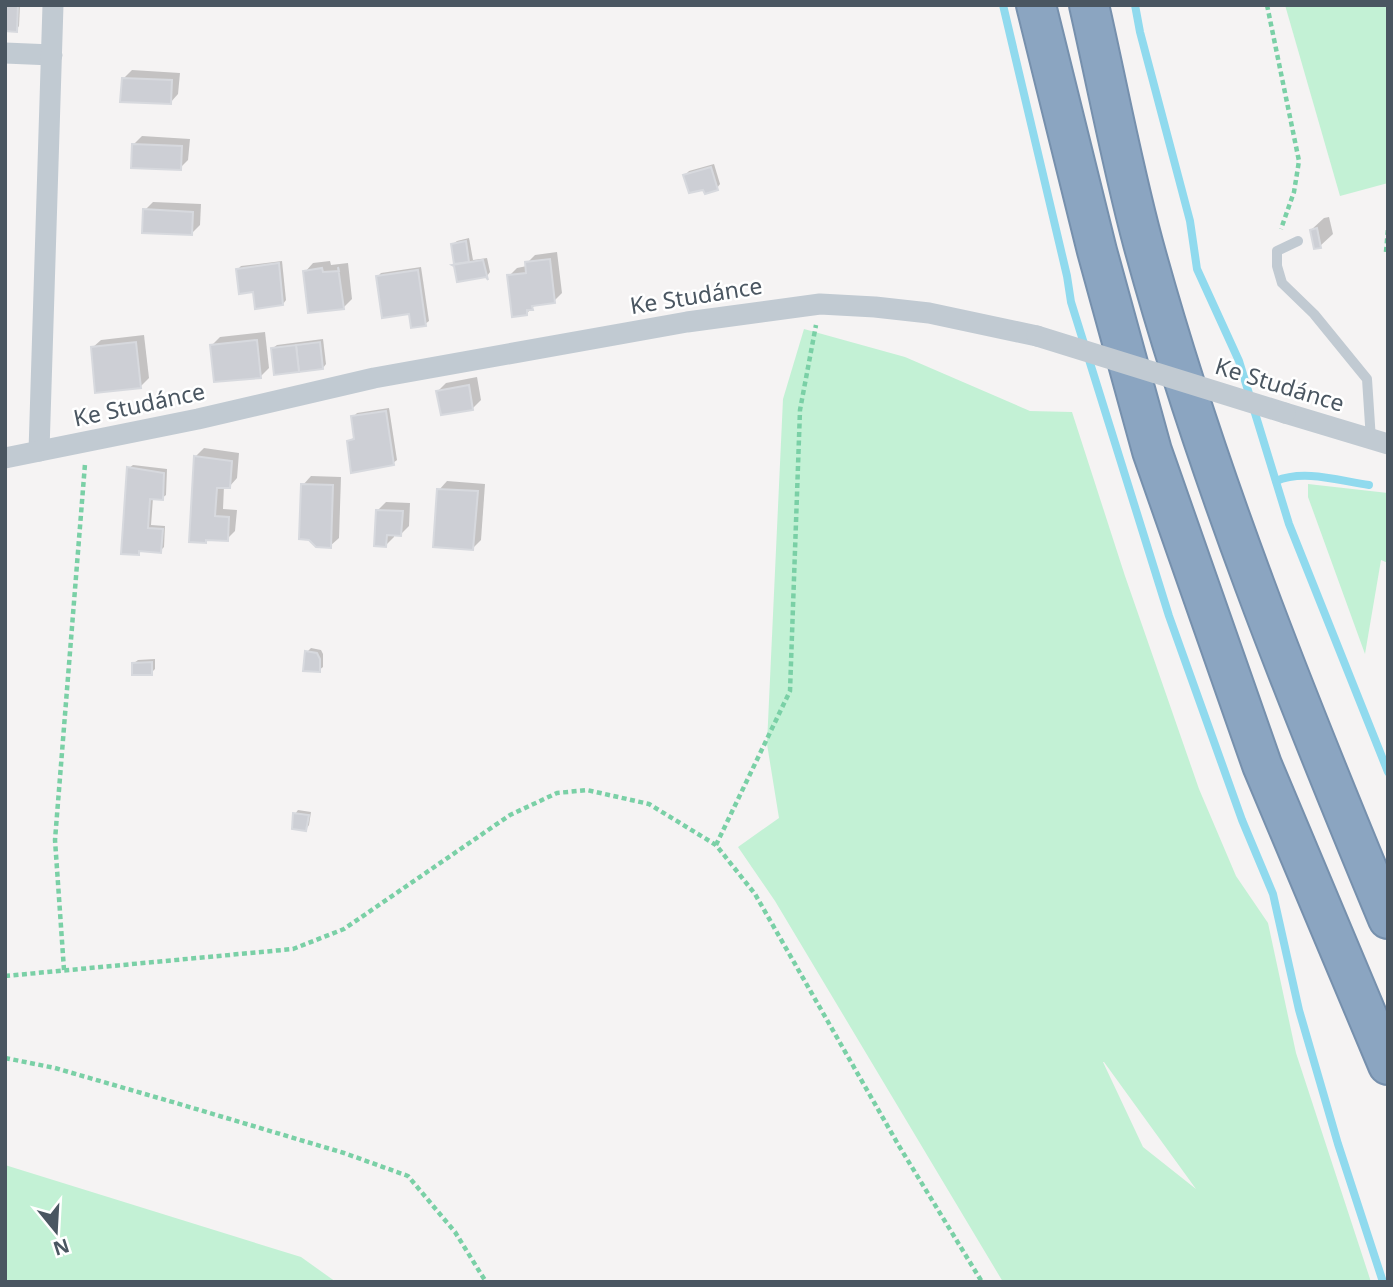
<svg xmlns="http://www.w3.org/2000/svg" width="1393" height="1287" viewBox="0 0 1393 1287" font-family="'Noto Sans',sans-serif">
  <rect width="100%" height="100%" fill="#f5f3f3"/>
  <g fill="#c3f1d5" fill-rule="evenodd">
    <polygon points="1285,5 1388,5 1388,183 1340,196"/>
    <path d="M 804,329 L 905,357 L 1030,411 L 1072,412 L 1125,576 L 1199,789 L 1236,876 L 1268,923 L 1296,1053 L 1371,1282 L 1003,1282 L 775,901 L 738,847 L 779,818 L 767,744 L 783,399 ZM 1103,1062 L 1104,1062 L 1196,1189 L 1143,1147 Z"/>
    <polygon points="1308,484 1388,493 1388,563 1381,560 1365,654 1308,497"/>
    <polygon points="5,1165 301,1257 336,1282 5,1282"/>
  </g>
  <g fill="#0003">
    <polygon points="5,5 20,5 19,26 16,30"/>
    <polygon points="132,70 180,73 178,94 170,103 123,79"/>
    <polygon points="142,136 190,139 188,160 180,168 134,144"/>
    <polygon points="714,164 720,184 717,188 685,175 689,171"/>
    <polygon points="153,202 201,204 200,225 191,234 145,210"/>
    <polygon points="1329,217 1333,234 1320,246 1311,230 1324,218"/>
    <polygon points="469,238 473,260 487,258 490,272 487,276 459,280 453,244 457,241"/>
    <polygon points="557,252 562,293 554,301 536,304 526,314 509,276 517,268 527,266 527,263 535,255"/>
    <polygon points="282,261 286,300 283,304 255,290 238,269 241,266"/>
    <polygon points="330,261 331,265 348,263 352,299 344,307 305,272 313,263"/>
    <polygon points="421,267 429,321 425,324 410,312 378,276 381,273"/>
    <polygon points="265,332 269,368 261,376 212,345 220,337"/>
    <polygon points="144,335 149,378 141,386 92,348 101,340"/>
    <polygon points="323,339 326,364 323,368 273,348 277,345"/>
    <polygon points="477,377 481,400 473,408 438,391 446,383"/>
    <polygon points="389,408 397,460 393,463 348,441 356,437 353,417 357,413"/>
    <polygon points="204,448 239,453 237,478 229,487 224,486 223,509 237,510 235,531 227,539 208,538 205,542 196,456"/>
    <polygon points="133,465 167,469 166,495 162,498 153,498 151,525 165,526 164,547 160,551 141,550 138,553 129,468"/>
    <polygon points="311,476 341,477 339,538 330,546 303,485"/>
    <polygon points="447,481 485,484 481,540 473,548 439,490"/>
    <polygon points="386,502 410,503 409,526 401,534 394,534 394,537 386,545 377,511"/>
    <polygon points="311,648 321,650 323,654 323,667 319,670 307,652"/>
    <polygon points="155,659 155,669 151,673 134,663 138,660"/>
    <polygon points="298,810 311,812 309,825 306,829 295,814"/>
  </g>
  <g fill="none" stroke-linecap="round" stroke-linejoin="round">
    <g stroke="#90daee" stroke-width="8">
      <polyline points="1003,5 1067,276 1071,302 1169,616 1242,820 1273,894 1299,1010 1338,1144 1383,1282"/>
      <polyline points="1135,5 1140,32 1190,221 1197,269 1239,361 1289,524 1388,772"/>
      <path d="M 1276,481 C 1304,469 1340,481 1369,485"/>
    </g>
  </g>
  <g fill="#cdcfd5" stroke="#d7d9de" stroke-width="2">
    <polygon points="5,5 18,5 17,32 5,31"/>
    <polygon points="122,78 172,80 171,104 120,102"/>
    <polygon points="132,144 182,146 181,170 131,168"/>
    <polygon points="711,167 718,190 705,194 703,190 689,193 683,175"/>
    <polygon points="143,209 193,212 192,235 142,233"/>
    <polygon points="1317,228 1321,248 1314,249 1310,230"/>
    <polygon points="466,241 469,262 454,264 451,244"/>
    <polygon points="550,259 555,303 532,306 533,310 527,310 527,315 512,317 507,275 526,273 525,262"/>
    <polygon points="483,260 488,280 486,277 457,282 454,266 452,265"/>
    <polygon points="279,263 283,305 255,309 253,292 239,294 236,269"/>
    <polygon points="338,267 344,309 308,313 303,271 322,268 323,272 339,271"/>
    <polygon points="418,270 426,326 411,328 409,314 382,318 376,276"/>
    <polygon points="257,340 261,378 214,382 210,345"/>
    <polygon points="136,342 141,388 95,393 91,347"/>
    <polygon points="320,342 323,369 299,372 296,345"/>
    <polygon points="296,345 299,372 274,375 271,348"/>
    <polygon points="469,385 473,410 441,415 436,391"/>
    <polygon points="386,411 394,465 351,473 347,441 354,439 351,416"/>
    <polygon points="194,456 232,461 230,488 217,488 215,516 229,517 228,541 206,540 206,543 189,542"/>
    <polygon points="127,467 164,473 163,500 150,499 148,528 163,529 161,553 139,551 139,555 121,554"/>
    <polygon points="301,484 333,485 331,548 316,547 309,540 299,539"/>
    <polygon points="437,489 478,491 473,550 433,547"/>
    <polygon points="376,510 403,511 401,536 387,535 386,547 374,546"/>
    <polygon points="305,651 317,653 320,659 320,672 303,671"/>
    <polygon points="152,662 152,675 132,675 132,663"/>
    <polygon points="293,813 309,815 306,831 292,829"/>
  </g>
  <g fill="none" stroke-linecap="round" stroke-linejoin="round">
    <g stroke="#7690ad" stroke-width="42">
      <g id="highway">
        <polyline points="1036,5 1097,251 1152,451 1262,765 1388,1065"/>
        <path d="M 1089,5 C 1107,84 1122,165 1143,243 C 1206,474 1296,698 1388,919"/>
      </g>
    </g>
    <g stroke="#7ad0a6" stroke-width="4.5" stroke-dasharray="5 3.5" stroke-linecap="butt">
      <polyline points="1267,5 1299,161 1294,192 1281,229"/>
      <polyline points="1386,252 1388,229"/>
      <polyline points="716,845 790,691 800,410 816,325"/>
      <polyline points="64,970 55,840 85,464"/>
      <polyline points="5,976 293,949 344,929 510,815 557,793 587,790 649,804 716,845 755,894 899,1146 982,1282"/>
      <polyline points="5,1058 55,1068 176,1103 344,1153 408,1176 455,1232 486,1282"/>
    </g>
    <polyline stroke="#c1cad2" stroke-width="10" points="1298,241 1277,251 1277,266 1282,283 1314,314 1367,379 1371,440"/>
    <g stroke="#c1cad2" stroke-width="21">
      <polyline points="5,53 52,55"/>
      <polyline points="1285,413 1388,444"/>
      <polyline points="39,451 53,5"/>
      <polyline points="5,458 198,419 374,378 687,322 820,304 875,307 929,313 1037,336"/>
    </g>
    <use href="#highway" stroke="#8ba5c1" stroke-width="38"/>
    <polyline stroke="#c1cad2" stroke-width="21" points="1037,336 1285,413"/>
  </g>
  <g text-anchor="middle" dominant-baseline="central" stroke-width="5" stroke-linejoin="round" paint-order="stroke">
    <g font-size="23" fill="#4a5661" stroke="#fff">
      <text transform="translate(696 295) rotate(-9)">Ke Studánce</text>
      <text transform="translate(1280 384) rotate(17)">Ke Studánce</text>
      <text transform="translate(139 404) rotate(-12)">Ke Studánce</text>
    </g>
  </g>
  <rect width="1393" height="1287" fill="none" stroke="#4a5661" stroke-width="14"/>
  <g transform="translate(56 1231) rotate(162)" stroke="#ffffff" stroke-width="5" paint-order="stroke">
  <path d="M0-5L12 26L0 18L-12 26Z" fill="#4a5661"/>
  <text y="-10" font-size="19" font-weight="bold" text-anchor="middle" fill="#4a5661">N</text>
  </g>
</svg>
